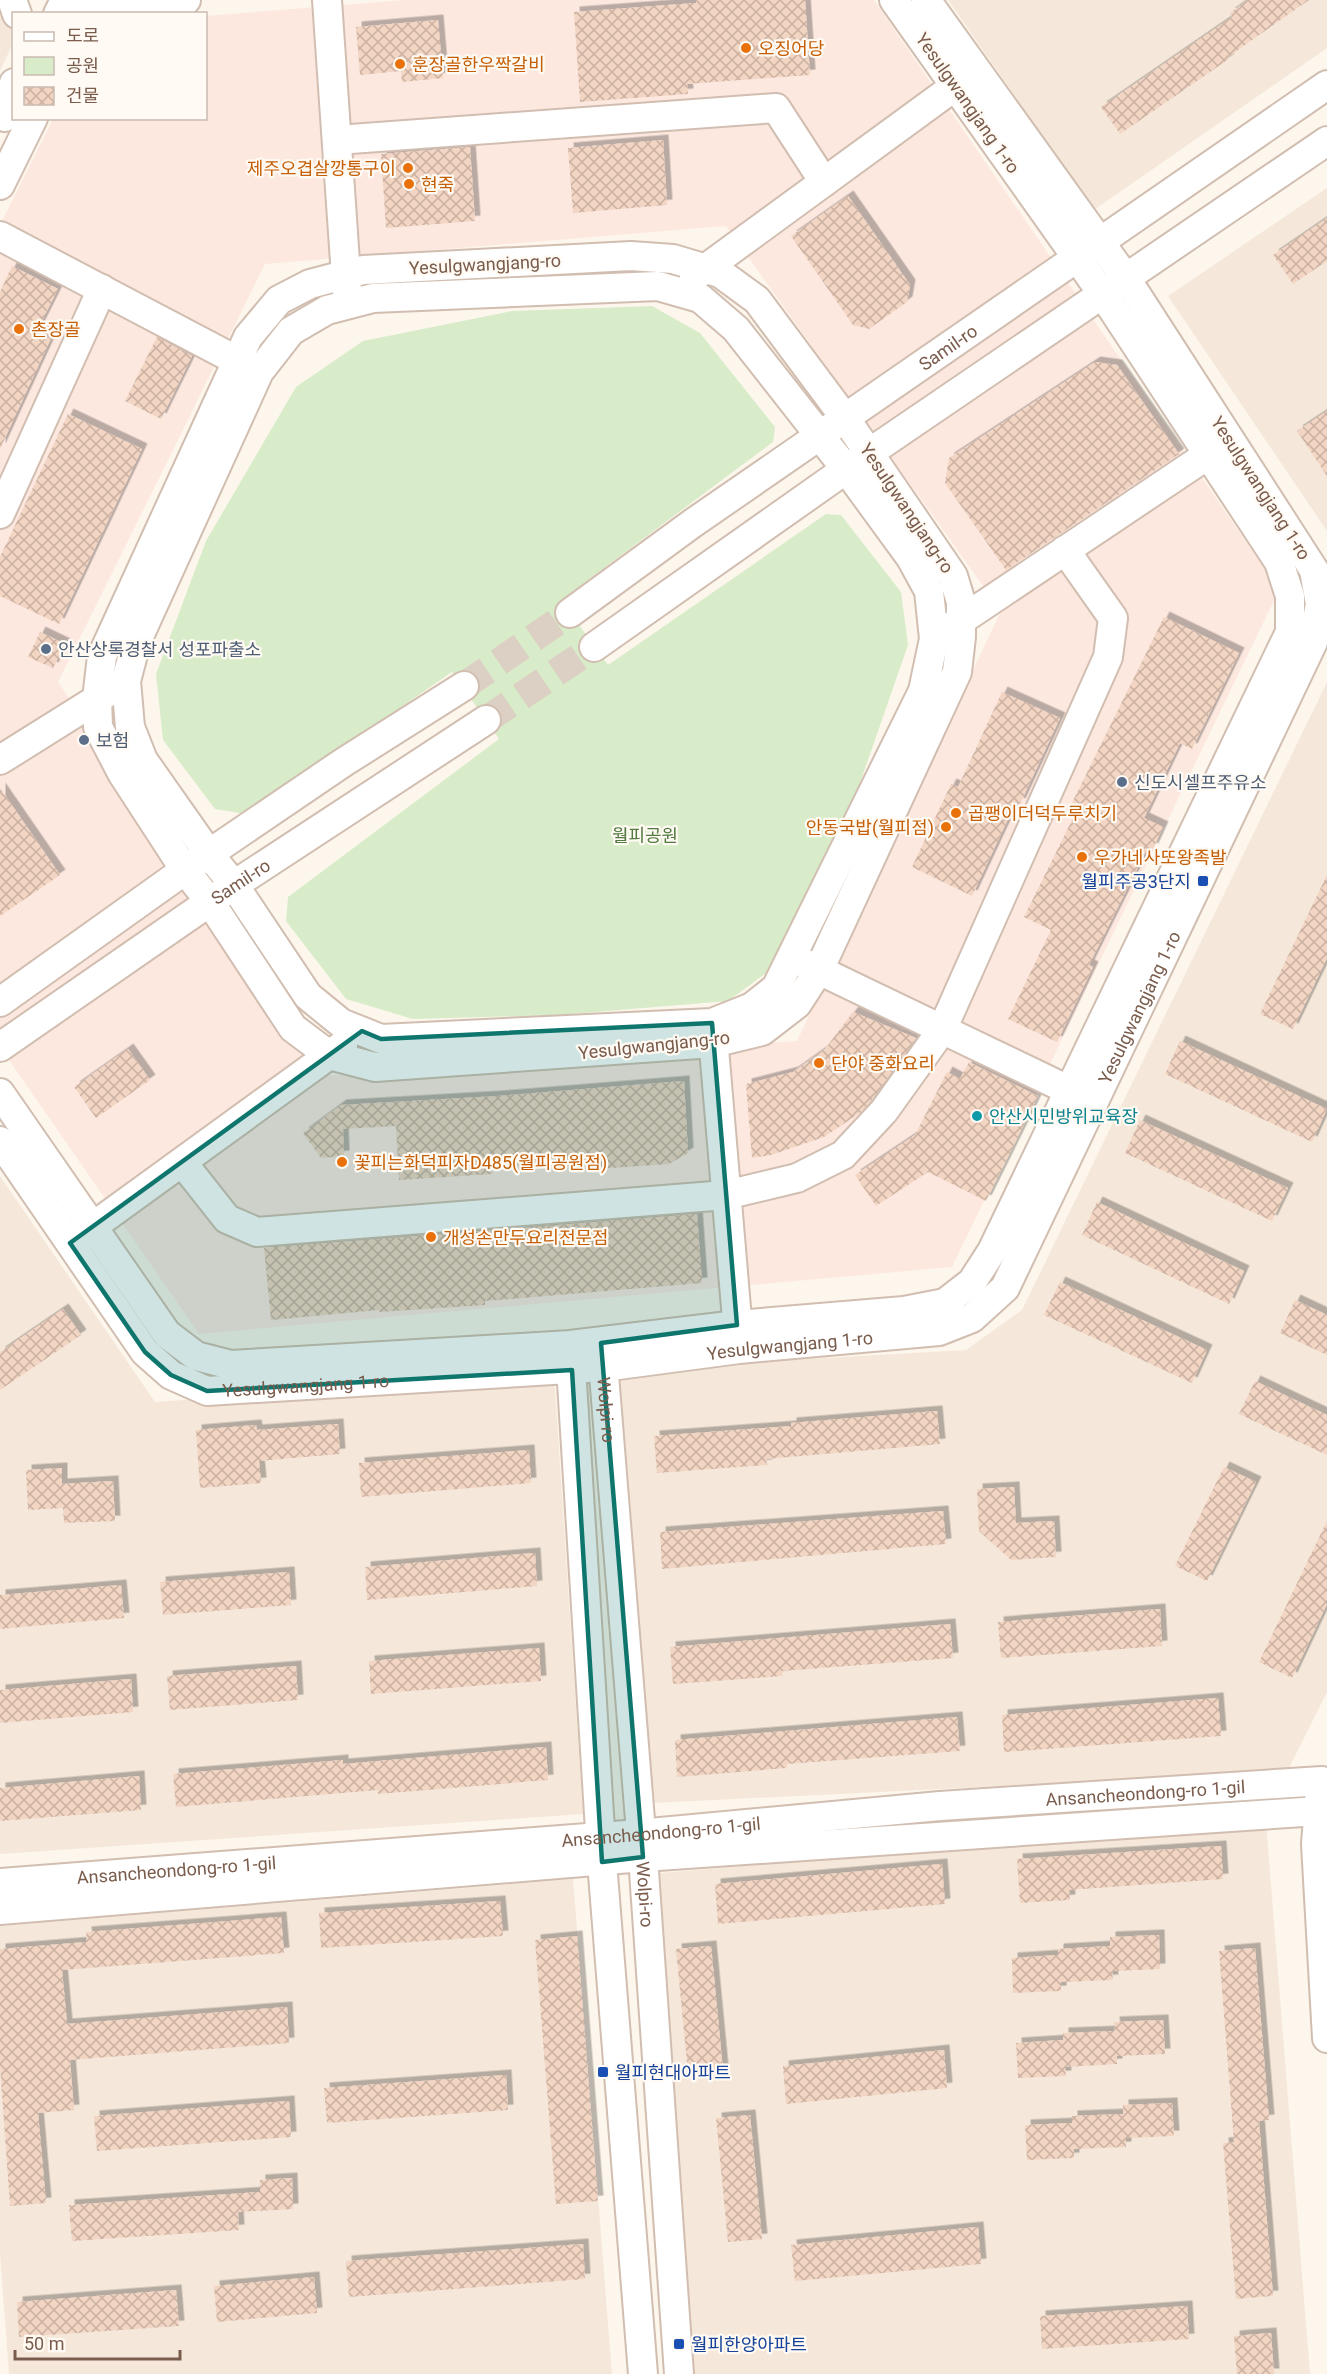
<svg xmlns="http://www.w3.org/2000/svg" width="1327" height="2374" viewBox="0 0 1327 2374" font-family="Roboto,'Noto Sans KR',sans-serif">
  <defs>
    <pattern id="building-cross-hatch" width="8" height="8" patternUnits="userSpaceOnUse" patternTransform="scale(1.5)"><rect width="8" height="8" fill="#f3d5c3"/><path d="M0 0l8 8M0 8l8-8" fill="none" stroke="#cab0a1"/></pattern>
    <filter id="shadow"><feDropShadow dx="5.5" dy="-5.5" stdDeviation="0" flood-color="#0004"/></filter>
  </defs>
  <rect width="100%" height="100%" fill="#fdf6ec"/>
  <g fill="#f5e8da">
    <polygon points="948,0 1327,0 1327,48 1094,210"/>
    <polygon points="0,5 14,25 13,43 0,71"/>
    <polygon points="1327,188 1327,531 1168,296"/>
    <polygon points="1327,682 1327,1692 1287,1772 654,1803 614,1370 966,1350 1022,1310"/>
    <polygon points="0,1176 155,1402 554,1374 583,1814 0,1854"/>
    <polygon points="1266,1822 1310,2374 688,2374 648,1874"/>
    <polygon points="573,1879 612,2374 9,2374 0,2254 0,1926"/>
  </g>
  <path fill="#fde8e0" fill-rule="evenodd" d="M 404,0 L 874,0 L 1279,590 L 952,1267 L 199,1334 L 0,1047 L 0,225 L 53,119 L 206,118 L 206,16 ZM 726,226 L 1001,611 L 797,1041 L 322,1076 L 58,682 L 265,264 Z"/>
  <polygon fill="#d8ecc9" points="652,306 700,333 775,427 773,442 561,600 608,665 826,514 841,515 901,592 908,645 853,803 773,968 728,1001 559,1015 413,1019 346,999 286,921 288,897 499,739 452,672 246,814 215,809 163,740 156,674 206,541 296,387 363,341 512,311"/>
  <g fill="url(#building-cross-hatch)" filter="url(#shadow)">
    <polygon points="696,0 805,0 810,75 687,84 688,94 580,102 574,12 696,3"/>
    <polygon points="1248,0 1309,0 1228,57 1229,59 1120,134 1101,107 1232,17 1230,13"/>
    <polygon points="438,20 443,78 402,82 401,71 360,75 356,27"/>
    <polygon points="663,140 667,205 573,213 568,148"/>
    <polygon points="470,147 475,221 386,228 381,154"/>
    <polygon points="848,196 910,285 907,302 869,329 853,325 791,236"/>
    <polygon points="1327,218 1327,261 1293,284 1273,255"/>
    <polygon points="12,266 58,289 39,327 53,334 0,449 0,292"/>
    <polygon points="157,337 192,356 161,419 125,401"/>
    <polygon points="1095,362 1117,365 1179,454 1006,570 945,483 949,458"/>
    <polygon points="1327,411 1327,476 1297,431"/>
    <polygon points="68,414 142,449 59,624 0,596 0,557"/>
    <polygon points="1164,617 1239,653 1192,749 1180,743 1144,818 1163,827 1153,849 1148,847 1089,965 1093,967 1057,1042 1008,1019 1051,930 1024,917 1076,812 1069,809"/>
    <polygon points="40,632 65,644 53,668 28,657"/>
    <polygon points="1002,692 1060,718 1020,804 1016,802 972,896 912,867 951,784 958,787"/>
    <polygon points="0,788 60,875 0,916"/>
    <polygon points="1327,875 1327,958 1293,1029 1260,1014"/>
    <polygon points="853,1012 916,1038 871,1101 860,1113 824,1137 771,1155 752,1158 746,1084 793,1072 825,1049"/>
    <polygon points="1180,1041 1327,1109 1312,1142 1165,1074"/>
    <polygon points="128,1049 150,1080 96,1118 74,1087"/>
    <polygon points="969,1062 1038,1096 986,1201 928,1172 876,1206 855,1175 915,1135 947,1072 960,1079"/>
    <polygon points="684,1081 688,1153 669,1164 596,1169 596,1160 492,1167 492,1174 399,1180 396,1126 343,1129 344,1156 321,1158 303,1133 341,1105 498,1096"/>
    <polygon points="1140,1120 1288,1188 1272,1221 1125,1153"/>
    <polygon points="1097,1202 1244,1271 1229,1304 1082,1235"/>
    <polygon points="697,1214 702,1283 485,1301 485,1305 379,1312 379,1310 271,1320 264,1248"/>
    <polygon points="1060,1282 1207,1350 1192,1383 1044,1315"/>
    <polygon points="1295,1300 1327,1315 1327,1355 1280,1333"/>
    <polygon points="63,1309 81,1335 0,1390 0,1352"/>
    <polygon points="1255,1381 1327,1415 1327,1455 1239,1414"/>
    <polygon points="937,1411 940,1444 766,1459 767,1465 657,1473 654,1436 791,1426 791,1423"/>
    <polygon points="338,1424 340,1454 259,1461 261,1483 200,1488 196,1430 256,1425 257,1430"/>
    <polygon points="529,1450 531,1483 361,1497 359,1463"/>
    <polygon points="1224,1467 1256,1482 1207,1581 1175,1566"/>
    <polygon points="62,1468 62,1484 113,1481 115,1521 64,1523 63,1508 28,1510 26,1470"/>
    <polygon points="1014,1487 1016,1523 1054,1521 1056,1557 1011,1560 979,1531 977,1489"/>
    <polygon points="943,1511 946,1544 662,1569 660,1532"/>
    <polygon points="1327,1521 1327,1604 1292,1678 1259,1662"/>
    <polygon points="535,1553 537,1586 367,1600 365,1567"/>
    <polygon points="289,1572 291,1605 163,1615 160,1582"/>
    <polygon points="121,1585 124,1618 0,1629 0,1595"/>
    <polygon points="1160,1609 1162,1646 1001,1658 998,1622"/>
    <polygon points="950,1624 953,1658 782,1671 783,1676 673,1684 670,1647"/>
    <polygon points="539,1648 541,1681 371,1694 369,1661"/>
    <polygon points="296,1666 298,1700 170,1710 167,1676"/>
    <polygon points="131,1679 133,1712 0,1723 0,1690"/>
    <polygon points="1218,1698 1221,1736 1004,1752 1002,1715"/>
    <polygon points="957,1717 960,1751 787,1764 787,1768 677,1777 675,1740"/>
    <polygon points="546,1747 548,1780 378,1794 378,1790 176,1807 173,1774 343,1760 343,1764"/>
    <polygon points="139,1776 141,1810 0,1821 0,1788"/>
    <polygon points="1221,1846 1223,1879 1069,1890 1070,1900 1020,1903 1017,1859"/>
    <polygon points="942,1864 945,1904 718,1924 715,1884"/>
    <polygon points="500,1901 503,1936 321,1948 319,1913"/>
    <polygon points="281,1917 284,1953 62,1970 67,2024 287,2007 289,2043 70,2060 74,2110 38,2113 46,2203 10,2206 0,2066 0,1949 87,1942 86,1932"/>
    <polygon points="1159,1935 1160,1969 1112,1971 1113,1980 1061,1982 1061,1991 1013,1993 1012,1958 1058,1955 1058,1949 1110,1946 1110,1937"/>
    <polygon points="577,1936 598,2201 556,2204 535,1940"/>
    <polygon points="711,1946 723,2070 688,2073 676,1949"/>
    <polygon points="1255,1948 1269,2120 1259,2121 1273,2296 1236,2299 1223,2143 1234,2142 1219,1951"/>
    <polygon points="1163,2020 1165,2054 1117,2056 1117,2064 1065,2067 1066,2076 1018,2078 1016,2043 1063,2040 1063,2033 1115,2031 1114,2022"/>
    <polygon points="944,2050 947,2088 786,2104 783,2066"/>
    <polygon points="506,2075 508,2110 327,2123 324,2088"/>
    <polygon points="289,2101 291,2137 97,2151 94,2116"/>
    <polygon points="1172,2103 1174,2136 1126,2138 1126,2147 1074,2149 1074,2158 1027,2160 1025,2125 1072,2123 1072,2116 1123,2114 1123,2105"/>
    <polygon points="750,2115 762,2239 728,2242 716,2118"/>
    <polygon points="292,2178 293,2209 238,2212 239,2230 72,2241 69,2205 260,2192 260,2180"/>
    <polygon points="978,2227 981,2264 795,2281 791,2245"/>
    <polygon points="583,2244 585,2279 349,2297 346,2261"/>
    <polygon points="314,2277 317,2313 217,2322 214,2286"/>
    <polygon points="176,2290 179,2326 19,2337 17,2302"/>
    <polygon points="1187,2306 1189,2339 1042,2349 1040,2316"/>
    <polygon points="1271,2333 1274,2374 1237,2374 1234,2336"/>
  </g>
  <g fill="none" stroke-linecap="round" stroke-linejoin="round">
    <g stroke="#dcd0c4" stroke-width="28" stroke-dasharray="28 14" stroke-linecap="butt">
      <polyline points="464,686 570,613"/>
      <polyline points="486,720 594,647"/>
    </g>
    <g stroke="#d1beb0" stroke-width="32">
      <g id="minor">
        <polyline points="12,0 17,14"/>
        <polyline points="327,0 347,291"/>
        <polyline points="58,14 65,0"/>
        <polyline points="85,14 89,6 186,0"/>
        <polyline points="5,117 14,83"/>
        <polyline points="337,140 776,108 824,182"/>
        <polyline points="0,185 33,118"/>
        <polyline points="0,236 253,369"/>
        <polygon points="631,256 673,259 720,273 757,300 845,418 953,576 961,602 961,637 957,672 819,970 797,1004 762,1031 713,1043 375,1067 329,1055 293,1028 210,902 185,870 122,773 98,727 97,699 102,656 248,337 279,300 310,284 363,270"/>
        <polyline points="694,277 969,76"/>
        <polygon points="658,286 700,298 736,329 846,469 911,558 929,591 934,639 923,691 776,988 752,1007 712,1023 381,1039 341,1023 308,996 234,885 209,854 143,760 130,727 126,681 136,643 259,372 291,331 327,310 373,298"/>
        <polyline points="0,514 102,289"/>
        <path id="s1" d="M 570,613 L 693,523 L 1327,85"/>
        <polyline points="948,629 1224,444"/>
        <polyline points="594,647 869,453 1327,141"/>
        <polyline points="0,760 110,691"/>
        <polyline points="802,962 1085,1098"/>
        <polyline points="0,1002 185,870 344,762 464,686"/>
        <polyline points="712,1025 739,1343"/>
        <path id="s2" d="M 0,1047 L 234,885 L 486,720"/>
        <polyline points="0,1093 167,1334 196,1356 231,1365 570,1345 737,1325 904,1311 945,1303 972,1282 992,1251 1290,632 1290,596 1279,562 1102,293 894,0"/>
        <path id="s3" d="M 0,1141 L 145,1352 L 171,1375 L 207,1391 L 603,1367 L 739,1349 L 939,1331 L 972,1318 L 1005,1288 L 1313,642 L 1320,604 L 1314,570 L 1125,277 L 926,0"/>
        <polyline points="182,1162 227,1219 257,1232 726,1195 797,1178 843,1155 884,1111 942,1030 1108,657 1113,618 1065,550"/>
        <polyline points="77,1238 343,1045"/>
        <path id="s4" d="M 602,1350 L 643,1857 L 679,2374"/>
        <polyline points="570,1351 602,1862 643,2374"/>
        <polyline points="1320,1791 1316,1844 1327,2038"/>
        <path id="s5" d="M 0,1883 L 639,1834 L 940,1806 L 1322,1781"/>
        <polyline points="0,1910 643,1857 1318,1811"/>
      </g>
    </g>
    <use href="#minor" stroke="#fff" stroke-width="28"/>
  </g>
  <path fill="#0f766e" fill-opacity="0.2" stroke="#0f766e" stroke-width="4.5" stroke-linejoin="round" d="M 712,1023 L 737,1325 L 601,1343 L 643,1857 L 602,1862 L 572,1370 L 207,1391 L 171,1375 L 145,1352 L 70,1243 L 362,1031 L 381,1039 Z"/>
  <g fill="#e8710a" stroke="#fffaf3" stroke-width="2">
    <circle cx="746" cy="48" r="6"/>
    <circle cx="400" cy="64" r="6"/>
    <circle cx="408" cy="168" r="6"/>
    <circle cx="409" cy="184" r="6"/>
    <circle cx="19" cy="329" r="6"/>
    <circle cx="956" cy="813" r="6"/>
    <circle cx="946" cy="827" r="6"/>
    <circle cx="1082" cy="857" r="6"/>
    <circle cx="819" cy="1063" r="6"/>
    <circle cx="342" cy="1162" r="6"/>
    <circle cx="431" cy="1237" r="6"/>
  </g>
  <g fill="#5c6f8a" stroke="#fffaf3" stroke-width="2">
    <circle cx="46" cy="649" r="6"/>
    <circle cx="84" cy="740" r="6"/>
    <circle cx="1122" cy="782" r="6"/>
  </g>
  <g fill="#1a4fb4" stroke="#fffaf3" stroke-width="2">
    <rect x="1197" y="875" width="12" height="12" rx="3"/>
    <rect x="597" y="2066" width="12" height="12" rx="3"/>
    <rect x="673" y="2338" width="12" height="12" rx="3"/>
  </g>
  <circle fill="#0f9aa8" stroke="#fffaf3" stroke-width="2" cx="977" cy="1116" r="6"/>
  <g text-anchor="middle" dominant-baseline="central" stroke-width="4.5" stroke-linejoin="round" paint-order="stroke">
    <g font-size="18" fill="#c56008" stroke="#fffaf3" text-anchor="start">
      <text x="758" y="48">오징어당</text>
      <text x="412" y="64">훈장골한우짝갈비</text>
      <text x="396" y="168" text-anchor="end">제주오겹살깡통구이</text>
      <text x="421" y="184">현죽</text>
      <text x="31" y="329">촌장골</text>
      <text x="968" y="813">곱팽이더덕두루치기</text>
      <text x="934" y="827" text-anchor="end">안동국밥(월피점)</text>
      <text x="1094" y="857">우가네사또왕족발</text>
      <text x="831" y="1063">단야 중화요리</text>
      <text x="354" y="1162">꽃피는화덕피자D485(월피공원점)</text>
      <text x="443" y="1237">개성손만두요리전문점</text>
    </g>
    <g font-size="18" fill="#7a5c4d" stroke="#fffaf3">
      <text transform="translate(968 103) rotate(55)">Yesulgwangjang 1-ro</text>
      <text transform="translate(485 264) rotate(-3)">Yesulgwangjang-ro</text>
      <text stroke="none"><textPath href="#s1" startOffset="462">Samil-ro</textPath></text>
      <text transform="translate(1261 488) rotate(57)">Yesulgwangjang 1-ro</text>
      <text transform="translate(907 508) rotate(56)">Yesulgwangjang-ro</text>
      <text stroke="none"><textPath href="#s2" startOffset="292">Samil-ro</textPath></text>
      <text stroke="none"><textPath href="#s3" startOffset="1456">Yesulgwangjang 1-ro</textPath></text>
      <text transform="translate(654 1045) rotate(-6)">Yesulgwangjang-ro</text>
      <text stroke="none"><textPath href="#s3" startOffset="915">Yesulgwangjang 1-ro</textPath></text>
      <text stroke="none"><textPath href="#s3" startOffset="429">Yesulgwangjang 1-ro</textPath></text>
      <text stroke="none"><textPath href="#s4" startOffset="60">Wolpi-ro</textPath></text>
      <text stroke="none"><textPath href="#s5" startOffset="1149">Ansancheondong-ro 1-gil</textPath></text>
      <text stroke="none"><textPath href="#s5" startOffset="663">Ansancheondong-ro 1-gil</textPath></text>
      <text stroke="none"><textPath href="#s5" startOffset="177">Ansancheondong-ro 1-gil</textPath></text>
      <text stroke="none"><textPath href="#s4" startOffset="546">Wolpi-ro</textPath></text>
    </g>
    <g font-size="18" fill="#4e5e75" stroke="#fffaf3" text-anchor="start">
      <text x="58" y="649">안산상록경찰서 성포파출소</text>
      <text x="96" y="740">보험</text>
      <text x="1134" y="782">신도시셀프주유소</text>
    </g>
    <g font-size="18" fill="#537a41" stroke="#fffaf3">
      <text x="645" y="835">월피공원</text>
    </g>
    <g font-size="18" fill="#164399" stroke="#fffaf3" text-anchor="start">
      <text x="1191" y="881" text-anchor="end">월피주공3단지</text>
      <text x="615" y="2072">월피현대아파트</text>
      <text x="691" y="2344">월피한양아파트</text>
    </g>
    <g font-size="18" fill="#0d838f" stroke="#fffaf3" text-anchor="start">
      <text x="989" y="1116">안산시민방위교육장</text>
    </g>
  </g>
  <rect x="12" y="12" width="195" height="108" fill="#fffaf3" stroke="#cabbb1" stroke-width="1.5"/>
  <rect x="24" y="32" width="30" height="9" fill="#ffffff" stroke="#cabbb1" stroke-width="1.5"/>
  <text x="66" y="42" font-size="18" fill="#7a5c4d">도로</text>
  <rect x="24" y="57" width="30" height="18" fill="#d8ecc9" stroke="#cabbb1" stroke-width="1.5"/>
  <text x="66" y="72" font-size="18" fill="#7a5c4d">공원</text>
  <rect x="24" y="87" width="30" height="18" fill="url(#building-cross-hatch)" stroke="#cabbb1" stroke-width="1.5"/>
  <text x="66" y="102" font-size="18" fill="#7a5c4d">건물</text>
  <path d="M15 2350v9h165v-9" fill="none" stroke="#7a5c4d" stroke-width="3"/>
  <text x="24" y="2350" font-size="18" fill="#7a5c4d" stroke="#fffaf3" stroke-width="4.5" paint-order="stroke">50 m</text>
</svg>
